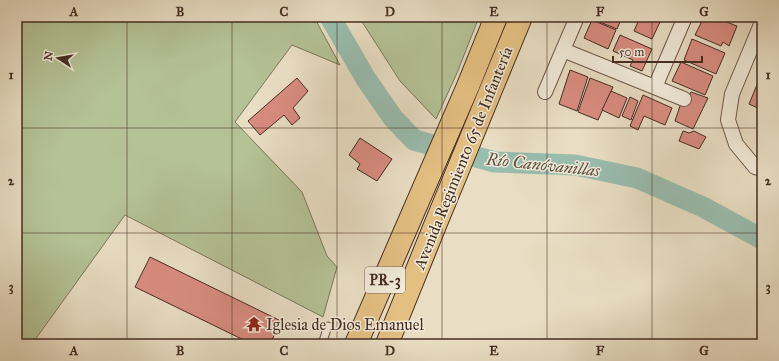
<svg xmlns="http://www.w3.org/2000/svg" width="779" height="361" viewBox="0 0 779 361" font-family="'IM FELL Great Primer',serif">
  <rect width="100%" height="100%" fill="#e9dec4"/>
  <filter id="stains"><feTurbulence type="fractalNoise" baseFrequency=".005" numOctaves="4"/><feColorMatrix values="0 0 0 0 .2 0 0 0 0 .09 0 0 0 0 .02 0 0 0 .5 -.17"/></filter>
  <radialGradient id="worn" r=".72"><stop offset=".6" stop-color="#630" stop-opacity="0"/><stop offset="1" stop-color="#630" stop-opacity=".3"/></radialGradient>
  <g fill="#b4c296" stroke="#7c775c">
    <polygon points="17,17 314,17 340,65 292,45 235,122 302,192 327,256 337,267 323,317 125,215 32,344 17,344"/>
    <polygon points="359,17 479,17 457,73 436,119 400,81"/>
  </g>
  <g fill="none" stroke-linecap="round" stroke-linejoin="round">
    <polyline stroke="#99bdae" stroke-width="21" points="330,17 366,79 393,118 414,140 495,162 575,165 637,178 703,207 762,239"/>
  </g>
  <g fill="#d98c81" stroke="#452c22">
    <polygon points="592,17 622,17 617,29 592,19"/>
    <polygon points="640,17 649,17 660,22 652,39 634,31"/>
    <polygon points="704,17 713,17 737,26 729,46 723,42 721,46 695,35"/>
    <polygon points="592,20 616,30 608,49 584,38"/>
    <polygon points="620,35 652,49 642,71 630,66 633,60 613,51"/>
    <polygon points="692,39 725,53 716,74 684,60"/>
    <polygon points="681,62 713,76 705,95 672,81"/>
    <polygon points="570,70 588,77 577,111 559,104"/>
    <polygon points="762,73 762,110 749,104"/>
    <polygon points="297,78 308,91 293,108 300,118 292,125 284,115 260,135 248,121"/>
    <polygon points="590,78 613,87 598,120 578,112"/>
    <polygon points="611,91 627,98 619,118 602,110"/>
    <polygon points="691,92 708,98 693,129 675,121 681,103 685,104"/>
    <polygon points="643,95 672,108 665,125 644,116 638,130 630,126"/>
    <polygon points="630,97 638,101 631,120 622,116"/>
    <polygon points="683,131 689,133 694,131 706,137 699,149 679,141"/>
    <polygon points="360,138 392,159 377,181 357,169 360,164 349,155"/>
    <polygon points="150,257 281,321 270,344 252,344 135,287"/>
  </g>
  <g fill="none" stroke-linecap="round" stroke-linejoin="round">
    <g stroke="#6e584a" stroke-width="9">
      <polyline id="lane" points="322,344 328,326"/>
    </g>
    <g stroke="#6e584a" stroke-width="16">
      <g id="street">
        <polyline points="762,22 732,94 728,120 736,144 755,167 762,169"/>
        <polyline points="563,50 684,99"/>
        <polyline points="655,87 685,17"/>
        <polyline points="545,92 577,17"/>
      </g>
    </g>
    <g stroke="#452c22" stroke-width="24">
      <g id="primary">
        <polyline points="356,344 468,86 496,17"/>
        <polyline points="387,344 436,223 521,17"/>
      </g>
    </g>
    <use href="#lane" stroke="#f1ead9" stroke-width="7"/>
    <use href="#street" stroke="#f1ead9" stroke-width="14"/>
    <use href="#primary" stroke="#e4bf82" stroke-width="22"/>
  </g>
  <path fill="none" stroke="#452c22" stroke-width="1" stroke-opacity="0.55" d="M 127,17 L 127,344M 232,17 L 232,344M 337,17 L 337,344M 442,17 L 442,344M 547,17 L 547,344M 652,17 L 652,344M 17,128 L 762,128M 17,233 L 762,233"/>
  <defs>
    <g id="temple-bare" transform="scale(1.2)"><path d="M0-6L5-2H3V0L6.5 2.5H4V6H1.5V3h-3V6H-4V2.5H-6.5L-3 0V-2H-5Z" fill="#8f2418" stroke="#f1ead9" stroke-width="2.5" paint-order="stroke"/></g>
  </defs>
  <g fill-rule="evenodd">
    <use href="#temple-bare" x="254" y="324"/>
  </g>
  <g text-anchor="middle" dominant-baseline="central" stroke-width="3" stroke-linejoin="round" paint-order="stroke">
    <rect fill="#f1ead9" stroke="#796559" stroke-width="1" x="365" y="267" width="40" height="26" rx="3"/>
    <g font-size="15" font-weight="bold" fill="#452c22">
      <text x="385" y="280">PR-3</text>
    </g>
    <g font-size="16" fill="#452c22" stroke="#f1ead9">
      <text transform="translate(463 158) rotate(-68)">Avenida Regimiento 65 de Infantería</text>
    </g>
    <g font-size="16" fill="#452c22" stroke="#f1ead9" text-anchor="start">
      <text x="266" y="324">Iglesia de Dios Emanuel</text>
    </g>
    <g font-size="17" font-style="italic" fill="#5a5045" stroke="#f1ead9">
      <text transform="translate(543 165) rotate(6)">Río Canóvanillas</text>
    </g>
  </g>
  <rect width="779" height="361" fill="none" stroke="#e9dec4" stroke-width="44"/>
  <g transform="translate(58 58) rotate(282)" stroke="#f1ead9" stroke-width="3" paint-order="stroke">
  <path d="M0-3L7 15L0 10L-7 15Z" fill="#452c22"/>
  <text y="-6" font-size="11" font-weight="bold" text-anchor="middle" fill="#452c22">N</text>
  </g>
  <path d="M613 56v6h89v-6" fill="none" stroke="#452c22" stroke-width="2"/>
  <text x="619" y="56" font-size="12" fill="#452c22" stroke="#f1ead9" stroke-width="3" paint-order="stroke">50 m</text>
  <rect x="22" y="22" width="735" height="317" fill="none" stroke="#452c22" stroke-width="1.5"/>
  <g font-size="13" text-anchor="middle" font-weight="bold" fill="#452c22">
    <text x="74" y="16">A</text>
    <text x="180" y="16">B</text>
    <text x="284" y="16">C</text>
    <text x="390" y="16">D</text>
    <text x="494" y="16">E</text>
    <text x="600" y="16">F</text>
    <text x="704" y="16">G</text>
    <text x="11" y="79">1</text>
    <text x="768" y="79">1</text>
    <text x="11" y="185">2</text>
    <text x="768" y="185">2</text>
    <text x="11" y="291">3</text>
    <text x="768" y="291">3</text>
    <text x="74" y="355">A</text>
    <text x="180" y="355">B</text>
    <text x="284" y="355">C</text>
    <text x="390" y="355">D</text>
    <text x="494" y="355">E</text>
    <text x="600" y="355">F</text>
    <text x="704" y="355">G</text>
  </g>
  <rect width="100%" height="100%" filter="url(#stains)"/>
  <rect width="100%" height="100%" fill="url(#worn)"/>
</svg>
